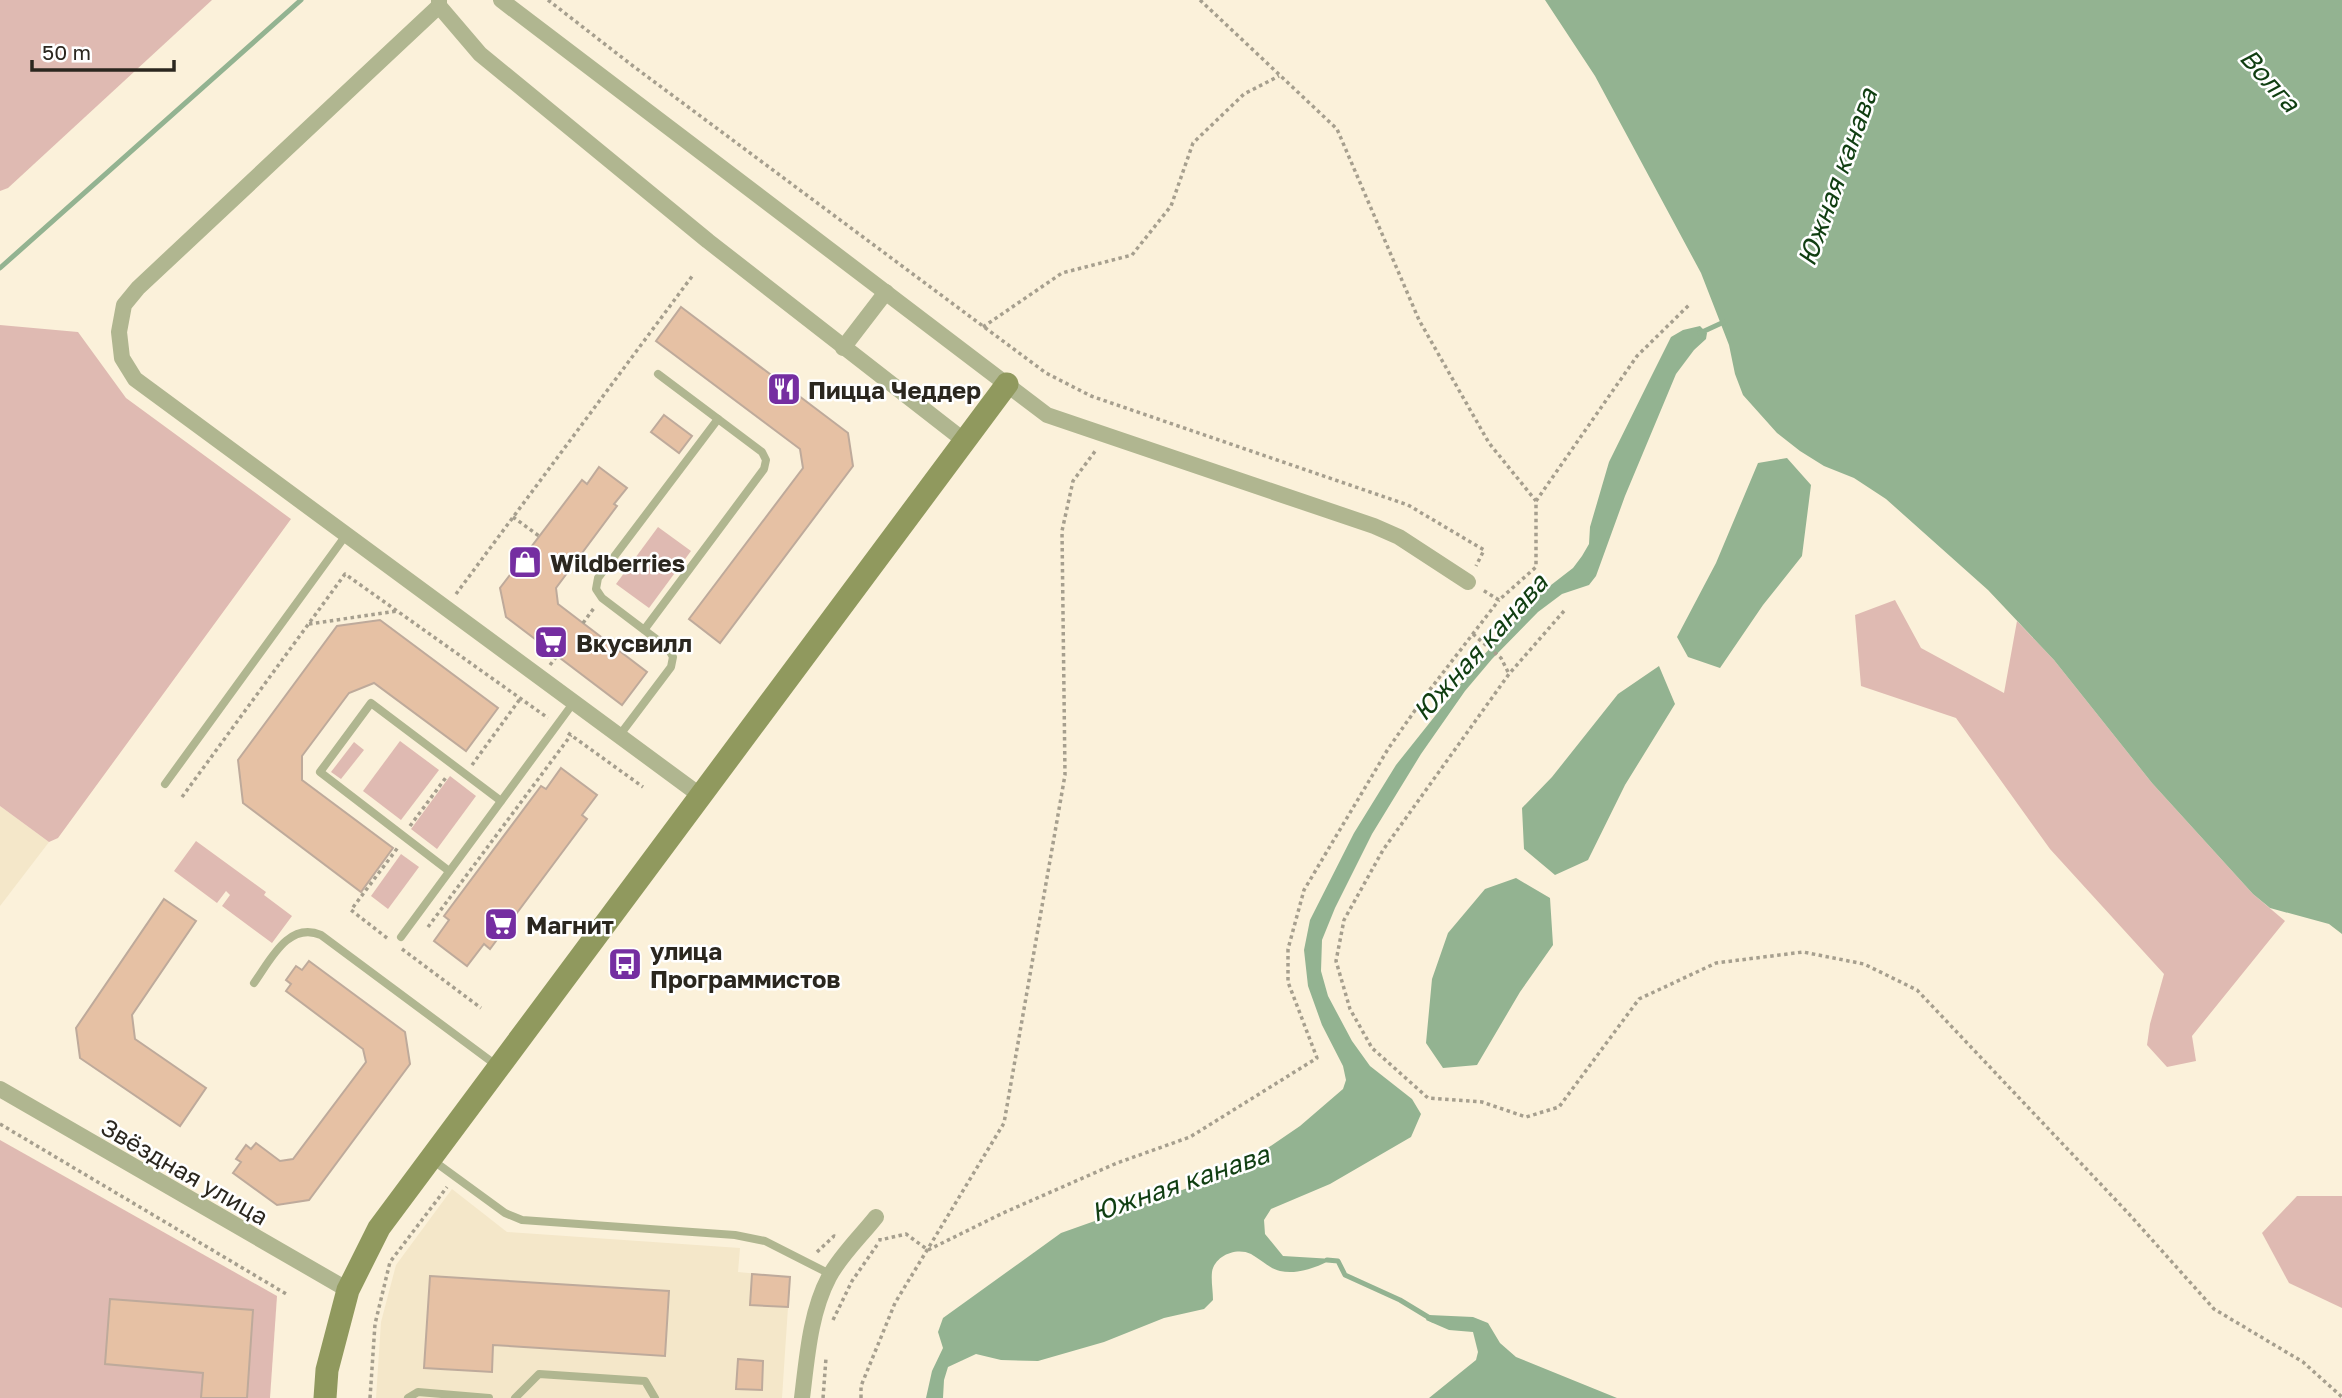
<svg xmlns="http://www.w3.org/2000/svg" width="2342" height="1398" viewBox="0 0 2342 1398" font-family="'Golos Text',sans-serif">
  <rect width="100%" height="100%" fill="#fbf1da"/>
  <g fill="#f4e7c9">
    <polygon points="0,806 49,842 0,906"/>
    <polygon points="452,1189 507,1232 740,1248 738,1272 790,1277 782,1398 376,1398 381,1322 396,1265"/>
  </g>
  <g fill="#dfbab2">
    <polygon points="0,0 212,0 8,188 0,191"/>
    <polygon points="0,325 78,332 126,398 291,519 58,838 49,842 0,806"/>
    <polygon points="658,527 691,551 649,608 616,584"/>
    <polygon points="1895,600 1921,648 2004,693 2017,621 2054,660 2152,783 2253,894 2285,921 2192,1036 2196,1061 2167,1067 2147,1045 2150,1024 2164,974 2050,849 1956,718 1861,686 1855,615"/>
    <polygon points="400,741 439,770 401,820 363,791"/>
    <polygon points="354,742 364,750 341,779 331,772"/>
    <polygon points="450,776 476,796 437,849 411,829"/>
    <polygon points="196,841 266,892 264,895 292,916 272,943 222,906 230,895 226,891 217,903 174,871"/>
    <polygon points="401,854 419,867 388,909 371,896"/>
    <polygon points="0,1140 277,1296 270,1398 0,1398"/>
    <polygon points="2297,1196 2342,1196 2342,1308 2289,1283 2262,1233"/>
  </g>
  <g fill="#93b391">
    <polygon points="1545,0 2342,0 2342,934 2329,924 2270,908 2253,894 2152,783 2054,660 1988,590 1886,499 1854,478 1824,466 1800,451 1777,433 1743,395 1735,374 1729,345 1701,273 1595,76"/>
    <path d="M 1700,326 L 1707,333 L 1706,339 L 1694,350 L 1676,374 L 1625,496 L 1596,576 L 1589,585 L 1562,594 L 1538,612 L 1492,659 L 1465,691 L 1421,754 L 1372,834 L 1335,908 L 1322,940 L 1321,971 L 1328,996 L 1352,1041 L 1370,1066 L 1412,1099 L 1421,1114 L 1411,1137 L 1330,1184 L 1271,1209 L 1264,1220 L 1265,1234 L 1283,1256 L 1333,1259 C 1317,1267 1298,1275 1280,1271 C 1270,1269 1260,1259 1251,1254 C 1237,1247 1215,1255 1212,1272 C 1211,1281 1213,1291 1213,1300 L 1204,1309 L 1164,1318 L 1104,1342 L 1038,1361 L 1001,1360 L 976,1354 L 948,1367 L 944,1380 L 943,1398 L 926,1398 L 932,1371 L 943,1348 L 938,1332 L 943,1318 L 1061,1233 L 1213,1179 L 1259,1154 L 1300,1126 L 1343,1089 L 1346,1080 L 1343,1066 L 1322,1025 L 1308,986 L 1304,950 L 1310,920 L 1354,833 L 1396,765 L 1482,657 L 1542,592 L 1573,568 L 1582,556 L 1589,544 L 1590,527 L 1609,462 L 1649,381 L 1671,337 L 1683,330 Z"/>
    <polygon points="1787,458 1811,485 1802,556 1763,605 1720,668 1688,657 1677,637 1716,563 1758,463"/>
    <polygon points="1659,666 1675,704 1625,785 1588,860 1555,875 1524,849 1522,808 1552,777 1618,694"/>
    <polygon points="1516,878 1550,898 1553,945 1520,992 1477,1065 1443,1068 1426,1043 1432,979 1448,933 1485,889"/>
    <polygon points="1429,1315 1473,1317 1488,1323 1500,1343 1516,1357 1617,1398 1429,1398 1476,1360 1478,1352 1473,1332 1449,1330 1426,1320"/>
  </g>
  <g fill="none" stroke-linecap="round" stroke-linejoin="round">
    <g stroke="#93b391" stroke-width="5">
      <polyline points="0,268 301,0"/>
      <polyline points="1700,333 1726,321"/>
      <polyline points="1327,1260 1338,1261 1345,1275 1400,1300 1433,1320"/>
    </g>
  </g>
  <g fill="#e6c1a4" stroke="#beaa9b" stroke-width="2">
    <polygon points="681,307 848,433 853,466 720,643 689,619 803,468 800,449 656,341"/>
    <polygon points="664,415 692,436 679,453 651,432"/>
    <polygon points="599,467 627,488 614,504 617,506 556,588 558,604 647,672 622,705 506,617 500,588 582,480 587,484"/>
    <polygon points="380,620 498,708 466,751 374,683 349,693 302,756 302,780 393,848 361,892 243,803 238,760 337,626"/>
    <polygon points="561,768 597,795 582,815 587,819 490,949 484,944 467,966 434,941 449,920 444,916 541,786 546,789"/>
    <polygon points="164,899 196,921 132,1015 135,1039 206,1088 180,1126 80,1058 76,1028"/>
    <polygon points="309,961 405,1032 410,1064 309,1200 277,1205 233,1173 241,1162 236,1159 246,1145 251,1149 256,1143 280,1161 293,1159 366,1062 363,1049 286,991 291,984 286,980 296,966 302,970"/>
    <polygon points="752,1274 790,1277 788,1307 750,1305"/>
    <polygon points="430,1276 669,1291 665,1356 493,1345 492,1372 424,1368"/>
    <polygon points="110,1299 253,1310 247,1398 201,1398 203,1373 105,1364"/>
    <polygon points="738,1359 763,1361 762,1390 736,1389"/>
  </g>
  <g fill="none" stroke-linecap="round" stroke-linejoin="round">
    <g stroke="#a69f8e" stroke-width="3.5" stroke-dasharray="3.5 3.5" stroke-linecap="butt">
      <polyline points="548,0 633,66 1046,373 1091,396 1408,505 1484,550 1476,566"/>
      <polyline points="1200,0 1337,129 1419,320 1489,443 1536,501 1536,567 1499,600 1481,589"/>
      <polyline points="983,327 1062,273 1132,255 1171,206 1193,143 1244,94 1279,76"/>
      <polyline points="1536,501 1637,356 1690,304"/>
      <polyline points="513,517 539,536"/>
      <polyline points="575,562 587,571"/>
      <polyline points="456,594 693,275"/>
      <polyline points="1564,611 1509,674 1383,850 1344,920 1336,961 1350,1009 1372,1048 1428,1098 1482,1102 1526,1117 1559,1107 1639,999 1716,963 1803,952 1864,964 1917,990 2129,1214 2214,1309 2303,1362 2342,1397"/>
      <polyline points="583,623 594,608"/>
      <polyline points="309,624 397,611"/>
      <polyline points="1473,634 1501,658 1509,674"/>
      <polyline points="550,665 557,656"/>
      <polyline points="568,733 643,787"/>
      <polyline points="472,765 520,699"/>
      <polyline points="182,797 345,574 548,718"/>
      <polyline points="410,826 447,776"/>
      <polyline points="428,927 571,735"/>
      <polyline points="387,938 351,910 399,846"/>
      <polyline points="402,949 481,1008"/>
      <polyline points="0,1124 288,1295"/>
      <polyline points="880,1238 880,1240 906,1234 928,1250 1003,1213 1117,1163 1190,1137 1317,1058 1288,982 1288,949 1304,890 1388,749 1425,696 1499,600"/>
      <polyline points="817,1252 834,1236 837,1237"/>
      <polyline points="833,1320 852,1281 877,1245"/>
      <polyline points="370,1398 375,1324 390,1262 447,1187"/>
      <polyline points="823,1398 826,1358"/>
      <polyline points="861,1398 861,1386 895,1303 1004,1123 1065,775 1062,531 1073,481 1096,450"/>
    </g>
    <g stroke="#b0b690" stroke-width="8">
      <polyline points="658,374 718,419"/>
      <polyline points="619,736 671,667 673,657 668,648 602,598 596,589 598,578 718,419 762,452 766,460 764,469 644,630"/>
      <polyline points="165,784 346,535"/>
      <polyline points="449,871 320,772 371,703 501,801"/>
      <polyline points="401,937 574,702"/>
      <path d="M 254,983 C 270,961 288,921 321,935 L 496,1065"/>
      <polyline points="431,1159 505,1213 522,1220 735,1235 765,1241 830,1274"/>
      <polyline points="408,1398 418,1392 489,1398"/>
      <polyline points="515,1398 539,1374 645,1381 655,1398"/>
    </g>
    <g stroke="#b0b690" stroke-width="16">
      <polyline points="439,0 439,6 138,288 124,305 119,332 122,358 135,379 701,796"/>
      <polyline points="501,0 1047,415 1374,526 1399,537 1468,582"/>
      <polyline points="439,6 480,54 708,241 966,442"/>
      <polyline points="843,348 886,292"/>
      <polyline points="0,1089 348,1290"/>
      <path d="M 802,1398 C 807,1358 810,1313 829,1277 C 840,1256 861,1236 876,1217"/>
    </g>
    <polyline stroke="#90995e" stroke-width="23" points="325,1398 327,1370 348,1290 379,1228 1007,384"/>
  </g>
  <defs>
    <g id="restaurant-square" transform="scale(1.75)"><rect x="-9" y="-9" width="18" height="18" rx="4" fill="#752ea1" stroke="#fff"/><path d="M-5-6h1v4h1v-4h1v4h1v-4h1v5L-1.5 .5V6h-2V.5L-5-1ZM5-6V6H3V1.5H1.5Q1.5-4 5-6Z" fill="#fff"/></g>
    <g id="shop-square" transform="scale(1.75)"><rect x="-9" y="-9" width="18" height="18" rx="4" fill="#752ea1" stroke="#fff"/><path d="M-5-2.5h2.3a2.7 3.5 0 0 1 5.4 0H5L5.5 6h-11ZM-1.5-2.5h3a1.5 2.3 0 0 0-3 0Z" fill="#fff"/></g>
    <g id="supermarket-square" transform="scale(1.75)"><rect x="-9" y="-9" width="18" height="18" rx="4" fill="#752ea1" stroke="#fff"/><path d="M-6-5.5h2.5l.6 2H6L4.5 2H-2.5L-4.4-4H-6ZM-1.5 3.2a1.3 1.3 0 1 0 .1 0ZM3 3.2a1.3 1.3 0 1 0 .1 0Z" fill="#fff"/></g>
    <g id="bus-square" transform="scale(1.75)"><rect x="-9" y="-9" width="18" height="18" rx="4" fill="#752ea1" stroke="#fff"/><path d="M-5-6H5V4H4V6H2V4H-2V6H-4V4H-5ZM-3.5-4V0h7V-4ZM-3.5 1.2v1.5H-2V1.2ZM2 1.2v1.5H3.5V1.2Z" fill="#fff"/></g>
  </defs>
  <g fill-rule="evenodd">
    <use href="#restaurant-square" x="784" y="389"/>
    <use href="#shop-square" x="525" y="562"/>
    <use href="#supermarket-square" x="551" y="642"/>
    <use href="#supermarket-square" x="501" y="924"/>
    <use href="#bus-square" x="625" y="964"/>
  </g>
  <g text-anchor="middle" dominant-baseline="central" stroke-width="5" stroke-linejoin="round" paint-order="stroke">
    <g font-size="24" font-weight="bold" fill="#2b271f" stroke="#fff" text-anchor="start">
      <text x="808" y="389">Пицца Чеддер</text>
      <text x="550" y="562">Wildberries</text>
      <text x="576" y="642">Вкусвилл</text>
      <text x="526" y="924">Магнит</text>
      <text x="650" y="950">улица<tspan x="650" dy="28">Программистов</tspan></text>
    </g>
    <g font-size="24" fill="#2b271f" stroke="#fff">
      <text transform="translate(185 1171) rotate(30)">Звёздная улица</text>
    </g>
    <g font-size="26" font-style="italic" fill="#103e11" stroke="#fff">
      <text transform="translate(2270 80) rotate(48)">Волга</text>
      <text transform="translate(1837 177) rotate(-70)">Южная канава</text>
      <text transform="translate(1480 647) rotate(-48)">Южная канава</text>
      <text transform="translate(1180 1183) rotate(-19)">Южная канава</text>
    </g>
  </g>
  <path d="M32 60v10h142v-10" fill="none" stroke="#2b271f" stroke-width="3.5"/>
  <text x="42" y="60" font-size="21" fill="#2b271f" stroke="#ffffff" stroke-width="5" paint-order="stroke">50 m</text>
</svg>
